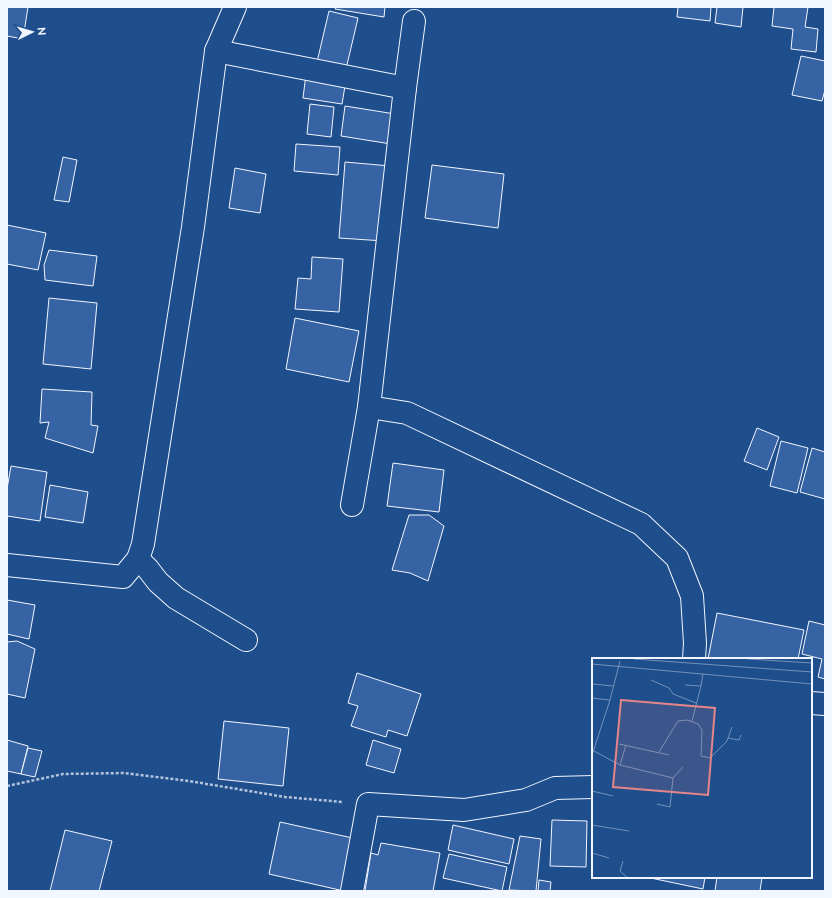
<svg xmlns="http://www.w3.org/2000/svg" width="832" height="898" viewBox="0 0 832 898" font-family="'Nunito Sans',sans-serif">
  <rect width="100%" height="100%" fill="#1f4e8c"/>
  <g fill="#3563a3" stroke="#f2f6ff">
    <polygon points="7,7 28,7 23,39 7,36"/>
    <polygon points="336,7 385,7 384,17 335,9"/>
    <polygon points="678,7 711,7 710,21 677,17"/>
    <polygon points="717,7 743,7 741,27 715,23"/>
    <polygon points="774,7 808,7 805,27 818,29 816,52 791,49 793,29 772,26"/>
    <polygon points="329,11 358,18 346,69 317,62"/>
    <polygon points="801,56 825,61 825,90 822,101 792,95"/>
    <polygon points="306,74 346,80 342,104 303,98"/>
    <polygon points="310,104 334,107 331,137 307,134"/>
    <polygon points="345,106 395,114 391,144 341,136"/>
    <polygon points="296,144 340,147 338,175 294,171"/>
    <polygon points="63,157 77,160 69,202 54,200"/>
    <polygon points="345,162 390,166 384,241 339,238"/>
    <polygon points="432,165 504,174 498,228 425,218"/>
    <polygon points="235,168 266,174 260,213 229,208"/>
    <polygon points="7,225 46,233 38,270 7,264"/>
    <polygon points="49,250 97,256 93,286 45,280 44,265"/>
    <polygon points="312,257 343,259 339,312 295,309 298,278 311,279"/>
    <polygon points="49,298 97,303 91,369 43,364"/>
    <polygon points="295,318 359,331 349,382 286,369"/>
    <polygon points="42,389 92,392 91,425 98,426 93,453 45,438 49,422 40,423"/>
    <polygon points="757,428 779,437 767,470 744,461"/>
    <polygon points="781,441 808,448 797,493 770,486"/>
    <polygon points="812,448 825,452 825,499 800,492"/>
    <polygon points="393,463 444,470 439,512 387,506"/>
    <polygon points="11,466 47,472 40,521 7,516 7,489"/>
    <polygon points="50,485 88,492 83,523 45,517"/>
    <polygon points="409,515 429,515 444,526 428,581 410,573 392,570"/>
    <polygon points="7,600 35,605 29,639 7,634"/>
    <polygon points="717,613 804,630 798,659 708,659"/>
    <polygon points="809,621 825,625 825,679 818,677 822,659 802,654"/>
    <polygon points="17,641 35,649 25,698 7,694 7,642"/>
    <polygon points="357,673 421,694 407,736 388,730 386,737 351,726 358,706 348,703"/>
    <polygon points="224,721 289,728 283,786 218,779"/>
    <polygon points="7,740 28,746 21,774 7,771"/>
    <polygon points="373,740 401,749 394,773 366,765"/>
    <polygon points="28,748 42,751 35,777 21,774"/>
    <polygon points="552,820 587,821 586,867 550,866"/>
    <polygon points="280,822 357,839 344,891 269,874"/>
    <polygon points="453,825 514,839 509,864 448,850"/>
    <polygon points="65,830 112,841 99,891 50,891"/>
    <polygon points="520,836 541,839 536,891 509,890"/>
    <polygon points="381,843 440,853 433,891 365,891 371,853 378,855"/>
    <polygon points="449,854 507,867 502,891 443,878"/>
    <polygon points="646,877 705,877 703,889"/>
    <polygon points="717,877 762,877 760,891 715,891"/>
    <polygon points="539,880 551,882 550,891 538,891"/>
  </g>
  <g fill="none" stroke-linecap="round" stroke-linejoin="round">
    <g stroke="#f2f6ff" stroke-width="24">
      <g id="minor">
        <polyline points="216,51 405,88"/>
        <polyline points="369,407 407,413 641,524 677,558 692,596 695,643 694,659"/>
        <polyline points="352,505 369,407 405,88 414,21"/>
        <polyline points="138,559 148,569 158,582 176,598 246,640"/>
        <polyline points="7,565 123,577 138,559 143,544 193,227 216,51 235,7"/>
        <polyline points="811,703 825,704"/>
        <polyline points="352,891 368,804 464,810 526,800 555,788 593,787"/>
      </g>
    </g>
    <polyline stroke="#b3c4dc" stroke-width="2.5" stroke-dasharray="3 2" stroke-linecap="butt" points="7,786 63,774 124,773 189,781 285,797 343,802"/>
    <use href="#minor" stroke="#1f4e8c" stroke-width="22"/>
  </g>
  <g transform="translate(592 658)">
    <rect width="220" height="220" fill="#1f4e8c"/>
    <path fill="none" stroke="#7391ba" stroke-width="1" d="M 42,1 L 220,14M 156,1 L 220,5M 0,6 L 220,26M 59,22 L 77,30 L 81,36 L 104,45M 0,26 L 21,28M 93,27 L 109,28 L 100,63M 109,28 L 111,16M 220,33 L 220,74M 0,40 L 18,42M 136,80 L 147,82 L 149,77M 27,86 L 77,97M 2,93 L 28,107 L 81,120 L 78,149 L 65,146M 67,94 L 86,63 L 95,62 L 106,66 L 110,72 L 109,98 L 118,100 L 135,83 L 140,69M 0,97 L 18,42 L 28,3M 28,107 L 34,87M 81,120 L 91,109M 0,133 L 21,138M 0,167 L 37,173M 0,195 L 17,200M 31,203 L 28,213 L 35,219"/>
    <path fill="#e38589" fill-opacity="0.15" stroke="#e38589" stroke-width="2" d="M 29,42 L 123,50 L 116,137 L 21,129 Z"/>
    <rect width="220" height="220" fill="none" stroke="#f2f6ff" stroke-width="2"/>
  </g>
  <rect width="832" height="898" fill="none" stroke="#f2f6ff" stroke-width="16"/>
  <g transform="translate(32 32) rotate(85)" stroke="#1f4e8c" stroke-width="3" paint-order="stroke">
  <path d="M0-3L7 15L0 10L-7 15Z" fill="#f2f6ff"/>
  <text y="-6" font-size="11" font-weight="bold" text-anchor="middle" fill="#f2f6ff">N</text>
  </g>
</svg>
